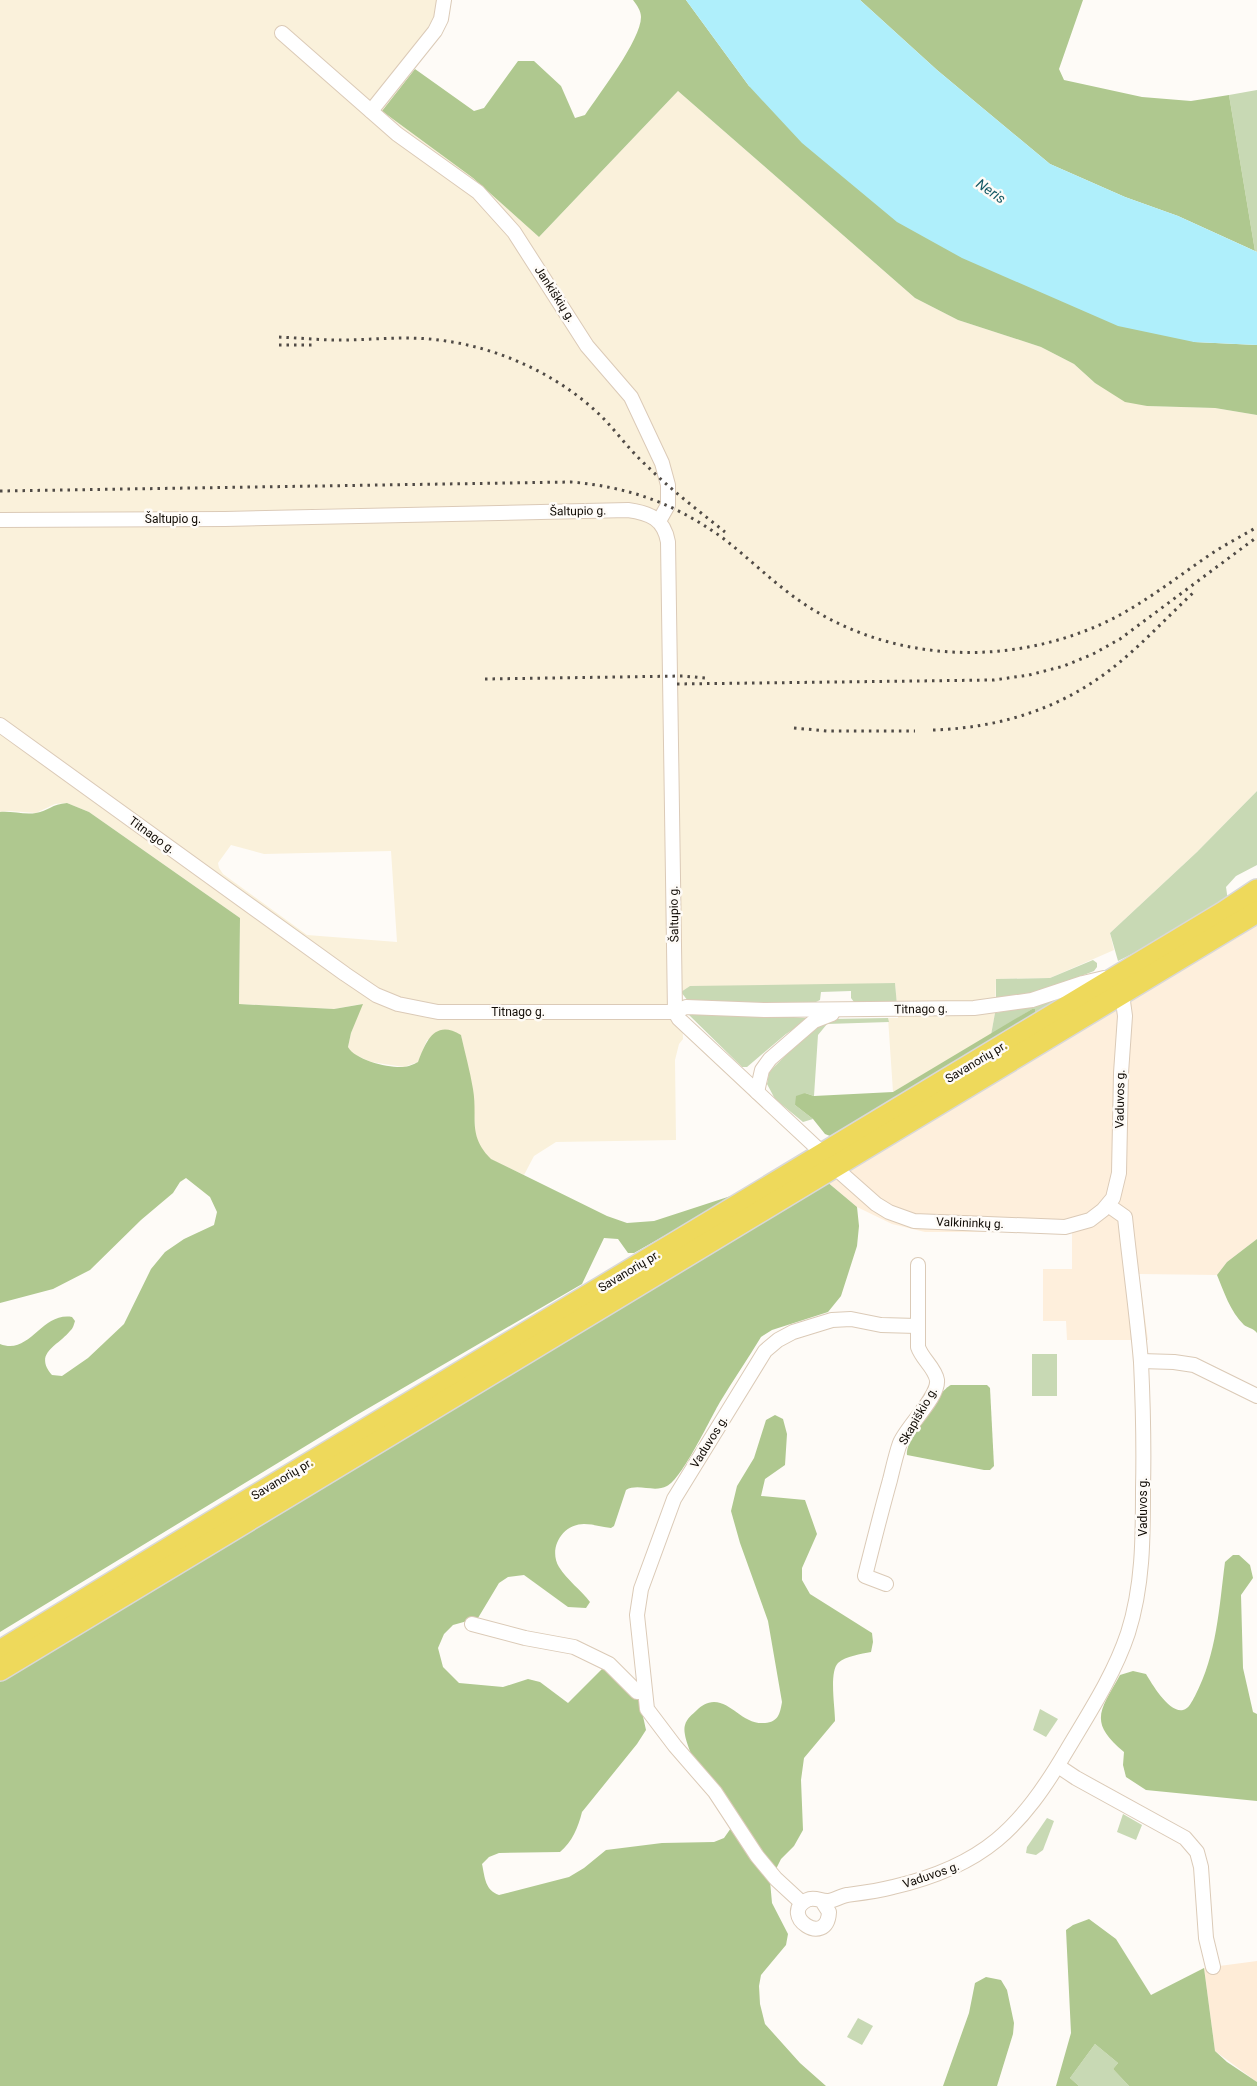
<svg xmlns="http://www.w3.org/2000/svg" width="1257" height="2086" viewBox="0 0 1257 2086" font-family="Roboto,sans-serif">
  <rect width="100%" height="100%" fill="#fefbf7"/>
  <polygon fill="#feefdc" points="1257,922 1257,1239 1227,1262 1217,1275 1139,1274 1148,1340 1067,1340 1066,1321 1043,1321 1043,1269 1072,1269 1072,1232 925,1232 892,1224 857,1207 826,1181 1113,1008 1237,938"/>
  <path fill="#faf1db" fill-rule="evenodd" d="M 0,0 L 450,0 L 448,18 L 440,36 L 382,111 L 473,178 L 539,237 L 678,91 L 915,298 L 958,320 L 1041,347 L 1074,364 L 1095,383 L 1147,406 L 1215,408 L 1257,415 L 1257,791 L 1197,852 L 1110,933 L 1114,950 L 1050,978 L 996,979 L 995,1013 L 991,1035 L 893,1092 L 888,1018 L 898,1018 L 895,983 L 681,992 L 683,1039 L 679,1044 L 675,1060 L 676,1140 L 556,1142 L 534,1156 L 524,1175 L 490,1159 L 480,1148 L 475,1134 L 473,1091 L 461,1035 L 427,1040 L 418,1062 L 404,1067 L 371,1062 L 351,1053 L 348,1047 L 351,1033 L 362,1004 L 334,1009 L 239,1004 L 240,918 L 89,812 L 67,803 L 55,804 L 36,813 L 9,811 L 0,812 ZM 231,845 L 264,854 L 391,851 L 397,942 L 307,935 L 223,874 L 219,868 L 218,863 Z"/>
  <polygon fill="#feecd7" points="1257,1961 1257,2082 1215,2051 1204,1968"/>
  <g fill="#c8d9b4">
    <polygon points="1257,90 1257,252 1255,251 1229,95"/>
    <polygon points="1257,791 1257,865 1236,876 1226,887 1228,901 1140,950 1118,961 1110,933 1197,852"/>
    <polygon points="1093,960 1097,963 1097,967 1094,971 1045,990 996,1001 996,979 1050,978"/>
    <polygon points="895,983 897,1005 854,1002 851,998 851,991 821,992 820,1000 816,1002 782,1006 688,1001 681,992 690,986"/>
    <polygon points="1083,988 1029,1021 1035,1009 1032,1009 991,1035 995,1013 1030,1006"/>
    <polygon points="713,1010 805,1018 806,1021 786,1034 747,1067 742,1067 688,1014 688,1012"/>
    <polygon points="888,1018 889,1022 827,1024 818,1035 814,1096 805,1093 795,1105 813,1119 803,1122 775,1099 767,1084 769,1072 819,1022 829,1019"/>
    <rect x="1032" y="1354" width="25" height="42"/>
    <polygon points="1040,1709 1058,1719 1046,1737 1033,1730"/>
    <polygon points="1123,1814 1142,1825 1136,1840 1117,1832"/>
    <polygon points="1047,1818 1054,1821 1043,1850 1036,1855 1026,1853 1027,1847"/>
    <polygon points="858,2018 873,2026 862,2045 847,2037"/>
    <polygon points="1095,2044 1118,2063 1113,2069 1129,2086 1079,2086 1070,2078"/>
  </g>
  <g fill="#afc88f">
    <path d="M 633,0 L 686,0 L 749,86 L 1194,342 L 1257,345 L 1257,415 L 1215,408 L 1147,406 L 1125,402 L 1095,383 L 1074,364 L 1041,347 L 958,320 L 915,298 L 678,91 L 539,237 L 473,178 L 382,111 L 415,69 L 474,111 L 484,108 L 518,61 L 534,61 L 561,86 L 575,118 L 585,115 C 599,94 641,40 641,17 C 641,11 637,5 633,0 Z"/>
    <polygon points="860,0 1083,0 1059,69 1064,80 1142,97 1191,101 1229,95 1255,251 1178,216 1125,197 1050,164 937,70"/>
    <path d="M 67,803 L 89,812 L 240,918 L 239,1004 L 334,1009 L 363,1004 L 351,1033 L 348,1047 C 355,1060 388,1068 403,1067 C 408,1067 414,1064 418,1062 C 426,1041 435,1019 461,1035 C 465,1053 470,1071 473,1089 C 478,1118 467,1135 491,1159 L 607,1216 L 627,1223 L 654,1221 L 740,1193 L 634,1253 L 628,1253 L 618,1239 L 604,1238 L 582,1284 L 355,1416 L 0,1632 L 0,1344 C 30,1356 41,1312 72,1317 L 75,1321 C 74,1324 73,1329 70,1331 C 58,1346 33,1353 52,1375 L 62,1376 L 88,1358 L 124,1324 L 151,1269 L 165,1252 L 184,1239 L 214,1225 L 217,1212 L 210,1197 L 186,1178 L 180,1182 L 173,1193 L 141,1220 L 90,1270 L 53,1289 L 0,1303 L 0,812 C 12,811 25,815 36,813 C 48,811 52,804 67,803 Z"/>
    <polygon points="1032,1009 1035,1009 1035,1013 1022,1024 830,1136 825,1134 813,1119 795,1105 796,1096 805,1093 814,1096 893,1092"/>
    <path d="M 826,1181 L 857,1207 L 859,1226 L 857,1246 L 841,1296 L 828,1312 L 772,1330 L 761,1337 C 748,1359 733,1380 720,1402 C 710,1419 682,1479 667,1486 C 654,1493 638,1483 626,1490 L 614,1526 L 611,1528 C 602,1527 593,1524 584,1524 C 562,1524 548,1549 559,1567 C 567,1580 581,1590 590,1602 L 586,1608 L 568,1607 L 524,1575 L 508,1577 L 499,1583 L 478,1618 L 453,1625 L 444,1634 L 438,1648 L 443,1667 L 459,1683 L 503,1687 L 528,1679 L 540,1682 L 568,1703 L 602,1669 L 616,1661 C 634,1679 641,1705 646,1730 L 637,1744 L 582,1812 C 578,1828 572,1842 560,1852 L 499,1853 L 489,1857 L 482,1864 C 485,1878 485,1890 499,1895 L 569,1877 L 584,1868 L 606,1850 L 662,1843 L 714,1842 L 724,1838 L 731,1828 C 720,1809 679,1743 685,1725 C 687,1718 692,1715 697,1710 C 701,1706 707,1702 714,1702 C 732,1702 743,1725 765,1723 C 778,1722 780,1714 782,1702 L 768,1621 L 740,1543 L 731,1511 L 737,1486 L 754,1458 L 766,1420 L 775,1415 L 783,1419 L 787,1434 L 785,1465 L 765,1479 L 761,1496 L 805,1500 L 817,1534 L 802,1568 L 802,1580 L 810,1594 L 872,1633 L 873,1642 L 871,1652 C 861,1654 846,1656 838,1663 C 829,1672 835,1707 835,1721 L 804,1758 L 801,1780 L 803,1830 L 794,1846 L 781,1859 L 770,1881 L 772,1903 L 788,1934 L 786,1945 L 761,1975 L 759,1986 L 760,2004 L 765,2024 L 800,2063 L 826,2086 L 0,2086 L 0,1676 Z"/>
    <path d="M 1257,1239 L 1257,1333 C 1253,1328 1248,1328 1244,1325 C 1230,1311 1224,1292 1217,1275 L 1227,1262 Z"/>
    <path d="M 951,1385 L 987,1385 L 990,1388 L 994,1466 L 990,1470 L 984,1470 L 907,1455 C 904,1442 939,1390 951,1385 Z"/>
    <path d="M 1233,1555 L 1239,1555 L 1250,1565 L 1253,1578 L 1241,1595 L 1243,1668 L 1253,1712 L 1257,1714 L 1257,1801 L 1146,1790 L 1126,1777 L 1123,1765 L 1124,1752 C 1088,1722 1100,1711 1120,1675 L 1133,1671 L 1146,1674 C 1152,1684 1169,1713 1183,1710 C 1189,1709 1192,1701 1195,1696 C 1217,1654 1219,1608 1225,1562 Z"/>
    <polygon points="1089,1919 1116,1939 1151,1995 1204,1968 1215,2051 1227,2062 1257,2082 1257,2086 1129,2086 1113,2069 1118,2063 1095,2044 1070,2078 1079,2086 1056,2086 1071,2033 1066,1930 1073,1925"/>
    <polygon points="986,1977 1001,1980 1007,1990 1014,2023 1013,2034 997,2086 943,2086 969,2013 975,1983"/>
  </g>
  <polygon fill="#afeffb" points="686,0 860,0 937,70 1050,164 1125,197 1178,216 1257,252 1257,345 1194,342 1118,326 962,258 897,222 802,143 749,86"/>
  <g fill="none" stroke-linecap="round" stroke-linejoin="round">
    <g stroke="#dbcab7" stroke-width="16">
      <g id="minor">
        <polyline points="282,33 397,134 478,192 514,232 587,346 631,397 662,463 668,485 668,505 659,521"/>
        <polyline points="371,111 435,31 441,19 444,0"/>
        <path d="M 0,520 L 225,519 L 628,510 C 650,513 664,519 668,542 L 675,1012 L 679,1019 L 817,1148"/>
        <polyline points="0,725 345,974 376,995 398,1004 438,1012 675,1012 686,1007 765,1010 974,1008 1032,1000 1083,983 1104,978"/>
        <polyline points="757,1092 762,1070 770,1059 814,1021 832,1014"/>
        <polyline points="841,1173 876,1204 889,1212 914,1221 1065,1227 1090,1220 1103,1210 1113,1198 1119,1173 1121,1073 1125,1016 1122,994"/>
        <polyline points="1141,1361 1174,1362 1194,1365 1257,1396"/>
        <path d="M 886,1584 L 865,1576 C 873,1544 881,1512 890,1480 C 893,1468 896,1454 900,1443 C 907,1426 939,1397 937,1380 C 935,1368 922,1359 918,1347 L 918,1265"/>
        <polyline points="472,1624 525,1638 574,1647 609,1664 637,1692 644,1692"/>
        <polyline points="1058,1766 1076,1778 1185,1838 1197,1852 1201,1867 1206,1938 1213,1967"/>
        <path d="M 822,1901 L 829,1912 C 827,1949 778,1915 807,1900 C 815,1896 821,1902 829,1901 C 835,1900 841,1896 847,1895 C 862,1893 878,1891 893,1887 C 984,1866 1021,1828 1067,1750 C 1089,1713 1114,1675 1128,1633 C 1143,1586 1143,1538 1143,1489 C 1144,1447 1143,1405 1141,1362 C 1137,1314 1130,1266 1125,1217 L 1108,1205"/>
        <polyline points="802,1903 776,1879 757,1856 715,1792 675,1746 647,1709 637,1615 641,1589 674,1499 765,1351 778,1340 793,1332 832,1320 851,1319 881,1325 917,1326"/>
      </g>
    </g>
    <g stroke="#d9d8d7" stroke-width="24">
      <g id="highway">
        <polyline points="0,1651 210,1523 1224,912 1257,890"/>
        <polyline points="0,1670 1257,912"/>
      </g>
    </g>
    <use href="#minor" stroke="#fff" stroke-width="14"/>
    <use href="#highway" stroke="#eed95b" stroke-width="21"/>
    <g stroke="#504b46" stroke-width="3" stroke-dasharray="2.5 5" stroke-linecap="butt">
      <path d="M 279,337 C 299,338 320,340 340,340 C 375,340 410,335 446,341 C 502,349 560,376 601,416 C 617,432 630,451 647,466 C 671,490 699,511 725,532"/>
      <polyline points="279,345 314,345"/>
      <path d="M 0,491 L 571,482 C 629,487 673,503 720,536 C 743,553 763,573 785,590 C 879,665 1013,671 1118,616 C 1151,598 1180,575 1211,554 C 1226,544 1242,536 1257,527"/>
      <polyline points="485,679 683,676 705,678"/>
      <polyline points="677,684 994,680 1029,675 1064,666 1093,654 1120,639 1257,537"/>
      <polyline points="794,728 827,731 915,731"/>
      <path d="M 933,730 C 997,728 1058,710 1110,670 C 1140,647 1166,618 1194,592"/>
    </g>
  </g>
  <g text-anchor="middle" dominant-baseline="central" stroke-width="5" stroke-linejoin="round" paint-order="stroke">
    <g font-size="12" fill="#110c06" stroke="#fefbf7">
      <text transform="translate(555 294) rotate(57)">Jankiškių g.</text>
      <text transform="translate(578 511) rotate(-1)">Šaltupio g.</text>
      <text x="173" y="519">Šaltupio g.</text>
      <text transform="translate(152 835) rotate(36)">Titnago g.</text>
      <text transform="translate(674 914) rotate(-91)">Šaltupio g.</text>
      <text transform="translate(921 1009) rotate(-1)">Titnago g.</text>
      <text x="518" y="1012">Titnago g.</text>
      <text transform="translate(976 1062) rotate(-31)">Savanorių pr.</text>
      <text transform="translate(1120 1099) rotate(-89)">Vaduvos g.</text>
      <text transform="translate(970 1223) rotate(2)">Valkininkų g.</text>
      <text transform="translate(629 1271) rotate(-31)">Savanorių pr.</text>
      <text transform="translate(918 1416) rotate(-60)">Skapiškio g.</text>
      <text transform="translate(709 1442) rotate(-58)">Vaduvos g.</text>
      <text transform="translate(282 1479) rotate(-31)">Savanorių pr.</text>
      <text transform="translate(1143 1507) rotate(-90)">Vaduvos g.</text>
      <text transform="translate(931 1875) rotate(-19)">Vaduvos g.</text>
    </g>
    <g font-size="14" font-style="italic" fill="#155a65" stroke="#fefbf7">
      <text transform="translate(991 191) rotate(35)">Neris</text>
    </g>
  </g>
</svg>
